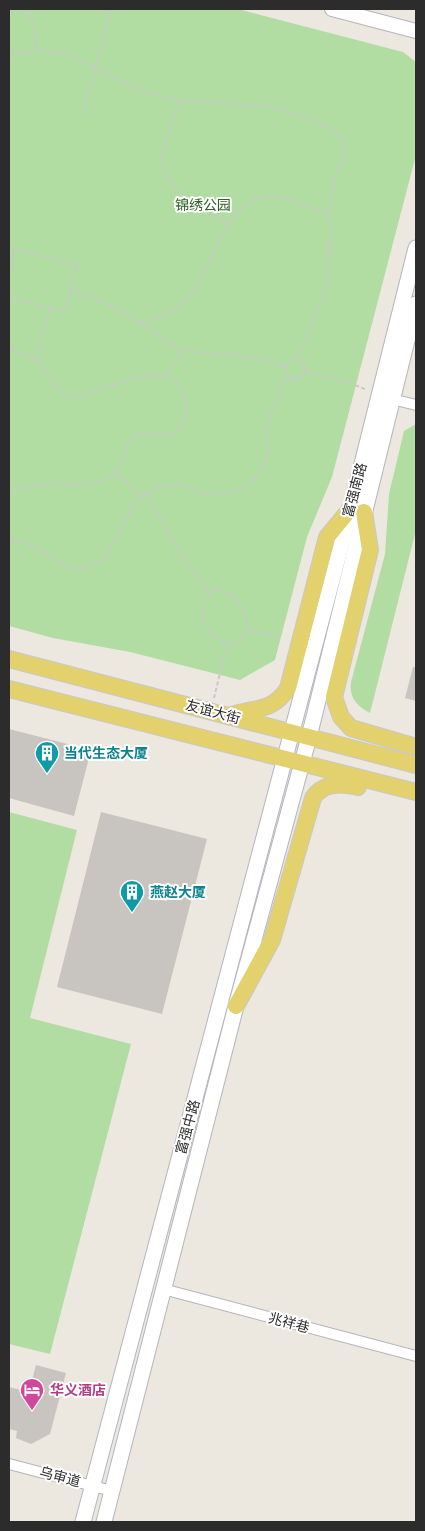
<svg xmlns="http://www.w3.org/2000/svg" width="425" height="1531" viewBox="0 0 425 1531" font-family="Figtree,'Noto Sans SC',sans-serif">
  <rect width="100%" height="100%" fill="#ece8e0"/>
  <g fill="#b2dda2">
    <polygon points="9,9 238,9 403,52 416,62 416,155 332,477 307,537 275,660 240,680 130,652 53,638 9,626"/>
    <path d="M 416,424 L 416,530 L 370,713 C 356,706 349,697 351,682 L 385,554 L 389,494 L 404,431 Z"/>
    <polygon points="9,812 77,830 30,1018 131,1044 50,1354 9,1344"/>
  </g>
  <g fill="#c8c4bf">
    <polygon points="413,667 416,667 416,701 405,698"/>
    <polygon points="9,729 91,750 74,816 9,798"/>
    <polygon points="101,812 207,839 162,1014 57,987"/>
    <polygon points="36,1365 66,1373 50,1434 31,1444 16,1438 17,1431 9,1429 9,1387 29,1392"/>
  </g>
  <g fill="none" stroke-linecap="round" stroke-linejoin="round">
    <g stroke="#b3b5be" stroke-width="12">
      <g id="minor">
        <polyline points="388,398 416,405"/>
        <polyline points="163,1289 416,1356"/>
        <polyline points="9,1464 112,1491"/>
      </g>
    </g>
    <g stroke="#b3b5be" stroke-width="16">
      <polyline id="tertiary" points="332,9 416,31"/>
    </g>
    <g stroke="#b3b5be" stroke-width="17">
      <g id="secondary">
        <polyline points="83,1522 351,508 416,248"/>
        <polyline points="104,1522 236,1006 309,737 416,304"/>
      </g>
    </g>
    <g stroke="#c8c8c8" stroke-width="18">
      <g id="primary">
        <polyline points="364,512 370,550 334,697 341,717 351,728 416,747"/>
        <polyline points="9,659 416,765"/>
        <polyline points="9,689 416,792"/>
        <path d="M 229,716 C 254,707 272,713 288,688 L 327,537 L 351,508"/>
        <path d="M 236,1006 L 272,940 L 313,798 C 323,782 341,783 358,787"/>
      </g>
    </g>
    <g stroke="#c8c8c8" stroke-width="2" stroke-dasharray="4 2.5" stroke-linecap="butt">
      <path d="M 24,9 C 35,23 37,31 36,50"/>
      <polyline points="9,54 42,50 65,53 138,90 181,101 266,106 313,120 332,129 340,137 344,147 343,161 336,174 330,206 328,276 324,294 298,359"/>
      <path d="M 181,101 C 175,117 169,132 164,148 C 154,188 202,207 229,224"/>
      <polyline points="83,114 111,9"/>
      <polyline points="9,271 14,249 77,265 65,312 9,297"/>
      <polyline points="71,291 92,297 125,313 182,351 236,355 286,366"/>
      <path d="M 140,323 C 153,319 170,314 182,305 C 213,280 222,201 267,196 C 282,194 313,209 329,215"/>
      <path d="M 9,350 C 19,352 29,355 37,362 C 46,369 61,397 71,397 C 103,397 179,342 186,406 C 187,417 183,426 175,434 L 141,434 L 132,436 C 125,446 126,459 119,468 C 103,492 66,481 42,484 C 30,486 22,491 9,491"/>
      <circle cx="295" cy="369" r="10"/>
      <polyline points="36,361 50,308"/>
      <polyline points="305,372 350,383 367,390"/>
      <polyline points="166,377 182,351"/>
      <polyline points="114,472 143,496"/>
      <polyline points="147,494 180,553 210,593"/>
      <polyline points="9,542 26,542 71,569 82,569 105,560 136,501 153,489 180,484 205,495 222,494 244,489 257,476 268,457 267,424 283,383 289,377"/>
      <path d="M 217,590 L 232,594 C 245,608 255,627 239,642 C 216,650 195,619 204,598 Z"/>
      <polyline points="248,630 280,637"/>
      <polyline points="214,698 227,644"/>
    </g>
    <use href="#minor" stroke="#fff" stroke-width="10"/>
    <use href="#tertiary" stroke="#fff" stroke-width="14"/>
    <use href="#secondary" stroke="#fff" stroke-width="15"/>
    <use href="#primary" stroke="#e3d16e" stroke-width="16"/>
  </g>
  <defs>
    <g id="building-pin" transform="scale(1.25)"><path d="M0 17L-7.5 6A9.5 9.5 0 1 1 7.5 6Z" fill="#0f9aa8" stroke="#fff"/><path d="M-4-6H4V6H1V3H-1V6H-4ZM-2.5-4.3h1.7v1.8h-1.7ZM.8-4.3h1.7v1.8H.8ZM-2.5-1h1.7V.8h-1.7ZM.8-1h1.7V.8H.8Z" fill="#fff"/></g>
    <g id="hotel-pin" transform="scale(1.25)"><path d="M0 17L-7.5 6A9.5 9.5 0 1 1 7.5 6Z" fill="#d1479c" stroke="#fff"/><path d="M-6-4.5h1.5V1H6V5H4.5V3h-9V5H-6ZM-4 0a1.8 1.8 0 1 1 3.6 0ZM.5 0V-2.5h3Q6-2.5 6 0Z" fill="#fff"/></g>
  </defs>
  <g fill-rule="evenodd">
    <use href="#building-pin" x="47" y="753"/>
    <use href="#building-pin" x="132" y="892"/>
    <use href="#hotel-pin" x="32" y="1390"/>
  </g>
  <g text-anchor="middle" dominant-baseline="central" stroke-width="4" stroke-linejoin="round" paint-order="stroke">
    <g font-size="14" fill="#2b6322" stroke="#fff">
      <text x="203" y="205">锦绣公园</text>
    </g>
    <g font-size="14" fill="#2c2c2c" stroke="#fff">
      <text transform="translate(355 490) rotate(-75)">富强南路</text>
      <text transform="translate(213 712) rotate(15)">友谊大街</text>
      <text transform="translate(188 1127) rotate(-75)">富强中路</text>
      <text transform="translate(289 1323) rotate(15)">兆祥巷</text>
      <text transform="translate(60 1477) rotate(15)">乌审道</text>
    </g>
    <g font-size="14" font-weight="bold" fill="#0d838f" stroke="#fff" text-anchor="start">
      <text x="64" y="753">当代生态大厦</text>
      <text x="150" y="892">燕赵大厦</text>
    </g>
    <g font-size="14" font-weight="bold" fill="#b23c85" stroke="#fff" text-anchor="start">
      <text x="50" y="1390">华义酒店</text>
    </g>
  </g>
  <rect width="425" height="1531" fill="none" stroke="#2c2c2c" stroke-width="20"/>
</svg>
